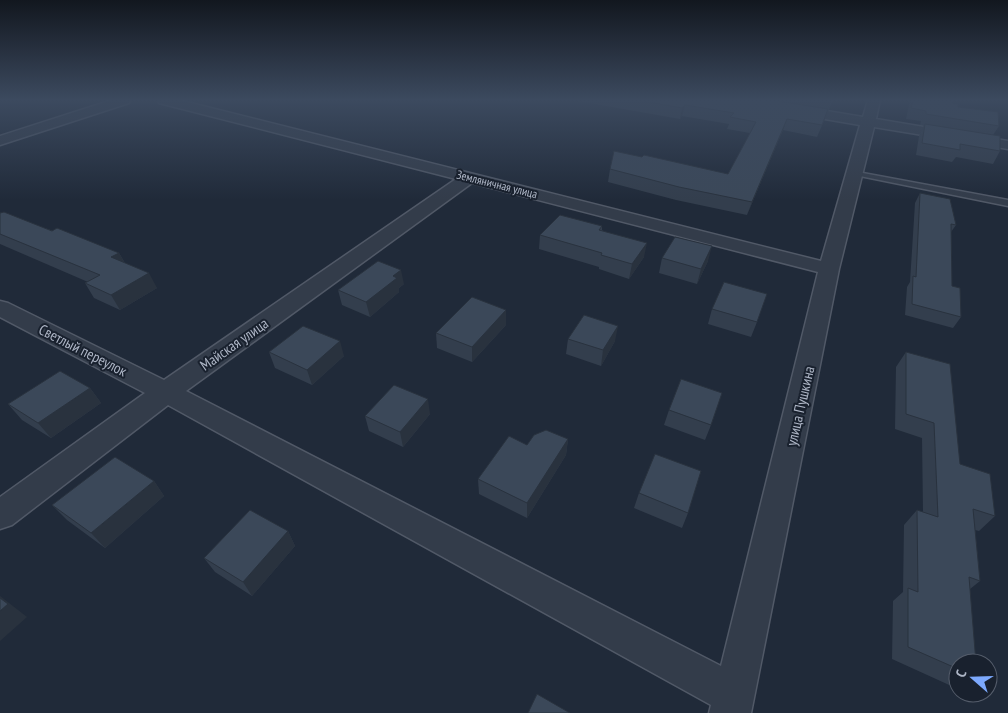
<svg xmlns="http://www.w3.org/2000/svg" width="1008" height="713" viewBox="0 0 1008 713" font-family="'PT Sans Narrow',sans-serif">
  <rect width="100%" height="100%" fill="#202a39"/>
  <g fill="none" stroke-linecap="round" stroke-linejoin="round">
    <g stroke="#515967" stroke-width="3">
      <polygon id="lane" points="852,171 1008,200 1008,206 855,175 851,173"/>
    </g>
    <g stroke="#515967" stroke-width="3">
      <g id="street">
        <polygon points="112,100 130,100 129,103 0,145 0,136"/>
        <path d="M 158,100 L 179,100 L 821,261 L 860,125 L 738,104 L 732,100 L 760,100 L 863,117 L 868,100 L 880,100 L 876,119 L 1008,141 L 1008,149 L 874,127 L 839,269 L 751,713 L 709,713 L 711,705 L 168,405 L 12,525 L 0,529 L 0,497 L 145,393 L 0,317 L 0,301 L 8,303 L 164,380 L 456,179 L 159,103 ZM 472,183 L 818,272 L 721,666 L 186,391 Z"/>
      </g>
    </g>
    <use href="#lane" fill="#333c4a" fill-rule="evenodd"/>
    <use href="#street" fill="#333c4a" fill-rule="evenodd"/>
  </g>
  <g fill="#333e4d">
    <polygon points="572,100 833,100 817,137 783,130 747,215 676,200 608,182 610,169 728,174 750,133 727,129 729,124 682,116 680,119"/>
    <polygon points="910,100 953,100 952,103 958,107 999,126 993,135 1000,151 993,164 956,157 952,162 916,155 919,136 924,125 920,125 921,121 906,119"/>
    <polygon points="920,193 956,225 951,232 952,286 961,317 953,328 905,315 907,287 910,282 915,203"/>
    <polygon points="0,213 119,253 125,263 157,288 120,310 94,298 85,283 88,282 0,244"/>
    <polygon points="602,226 602,230 644,257 629,279 599,269 599,267 539,249 540,235"/>
    <polygon points="662,258 708,261 697,284 659,273"/>
    <polygon points="404,284 399,288 399,292 370,317 342,305 338,290"/>
    <polygon points="712,309 757,322 751,337 708,324"/>
    <polygon points="506,325 472,362 437,348 436,333"/>
    <polygon points="568,339 615,341 601,366 566,354"/>
    <polygon points="269,352 344,356 312,385 275,368"/>
    <polygon points="906,352 960,464 995,516 979,531 975,530 980,581 970,589 958,663 958,689 892,659 893,601 903,592 904,525 917,510 923,512 922,438 895,429 896,367"/>
    <polygon points="90,388 101,403 51,438 22,420 8,404"/>
    <polygon points="669,410 711,425 705,440 664,425"/>
    <polygon points="430,414 403,447 369,431 365,416"/>
    <polygon points="568,439 566,455 527,518 479,494 478,479 527,445"/>
    <polygon points="154,481 164,496 105,548 67,520 52,505"/>
    <polygon points="639,493 688,513 682,528 634,508"/>
    <polygon points="288,531 295,546 252,596 215,572 204,558"/>
  </g>
  <g fill="#29323e">
    <polygon points="685,105 682,116 680,119 682,108"/>
    <polygon points="787,119 783,130 747,215 752,202"/>
    <polygon points="647,243 644,257 629,279 632,264"/>
    <polygon points="712,246 708,261 697,284 701,269"/>
    <polygon points="119,253 127,267 111,257"/>
    <polygon points="401,270 404,284 399,288 399,292 370,317 366,302 393,276"/>
    <polygon points="149,273 157,288 120,310 111,295"/>
    <polygon points="506,310 506,325 472,362 472,347"/>
    <polygon points="618,326 615,341 601,366 603,350"/>
    <polygon points="340,341 344,356 312,385 307,370"/>
    <polygon points="90,388 101,403 51,438 38,423"/>
    <polygon points="428,399 430,414 403,447 400,432"/>
    <polygon points="568,439 566,455 527,518 527,503"/>
    <polygon points="154,481 164,496 105,548 91,533"/>
    <polygon points="288,531 295,546 252,596 243,582"/>
    <polygon points="0,596 27,617 0,641"/>
  </g>
  <g fill="#3b4859" stroke="#29323e">
    <polygon points="637,100 772,100 828,109 822,125 787,119 752,202 679,187 610,169 614,151 642,157 644,155 728,174 756,122 730,117 734,113 685,105 682,108"/>
    <polygon points="913,100 953,100 952,103 958,104 958,107 998,112 999,126 926,114 926,111 911,108"/>
    <polygon points="925,124 1000,136 1000,151 960,144 960,150 922,143"/>
    <polygon points="920,193 950,199 956,225 951,224 952,286 960,288 961,317 912,304 913,276 916,277"/>
    <polygon points="4,212 52,231 57,228 119,253 111,257 149,273 111,295 85,283 100,275 0,234 0,213"/>
    <polygon points="560,215 602,226 599,230 647,243 632,264 601,255 602,253 540,235"/>
    <polygon points="675,237 712,246 701,269 662,258"/>
    <polygon points="378,261 401,270 393,276 397,278 366,302 338,290"/>
    <polygon points="724,282 767,294 757,322 712,309"/>
    <polygon points="472,297 506,310 472,347 436,333"/>
    <polygon points="584,315 618,326 603,350 568,339"/>
    <polygon points="303,326 340,341 307,370 269,352"/>
    <polygon points="906,352 950,364 960,464 990,474 995,516 973,509 980,581 969,577 976,663 958,663 958,669 908,647 908,588 918,592 917,510 938,517 934,423 906,414"/>
    <polygon points="60,371 90,388 38,423 8,404"/>
    <polygon points="681,379 722,393 711,425 669,410"/>
    <polygon points="394,385 428,399 400,432 365,416"/>
    <polygon points="546,430 568,439 527,503 478,479 509,436 527,445 534,435"/>
    <polygon points="655,454 701,471 688,513 639,493"/>
    <polygon points="115,457 154,481 91,533 52,505"/>
    <polygon points="250,510 288,531 243,582 204,558"/>
    <polygon points="0,598 8,604 0,611"/>
    <polygon points="537,694 570,713 528,713"/>
  </g>
  <linearGradient id="sky" x2="0" y2="1"><stop stop-color="#12171f"/><stop offset="0.5" stop-color="#3c4a5f"/><stop offset="1" stop-color="#3c4a5f" stop-opacity="0"/></linearGradient>
  <rect width="1008" height="200" fill="url(#sky)"/>
  <g text-anchor="middle" dominant-baseline="central" stroke-width="4" stroke-linejoin="round" paint-order="stroke">
    <g font-size="12" fill="#aeb6c6" stroke="#19212e">
      <text transform="translate(497 184) rotate(14)">Земляничная улица</text>
    </g>
    <g font-size="15" fill="#aeb6c6" stroke="#19212e">
      <text transform="translate(234 344) rotate(-35)">Майская улица</text>
      <text transform="translate(83 350) rotate(27)">Светлый переулок</text>
      <text transform="translate(800 406) rotate(-77)">улица Пушкина</text>
    </g>
  </g>
  <g transform="translate(973 678) rotate(290)"><circle r="24" fill="#19212e" stroke="#555d6b"/>
  <path d="M0-4L9 19L0 12L-9 19Z" fill="#7da9fd"/>
  <text y="-8" font-size="14" font-weight="bold" text-anchor="middle" fill="#aeb6c6">С</text>
  </g>
</svg>
